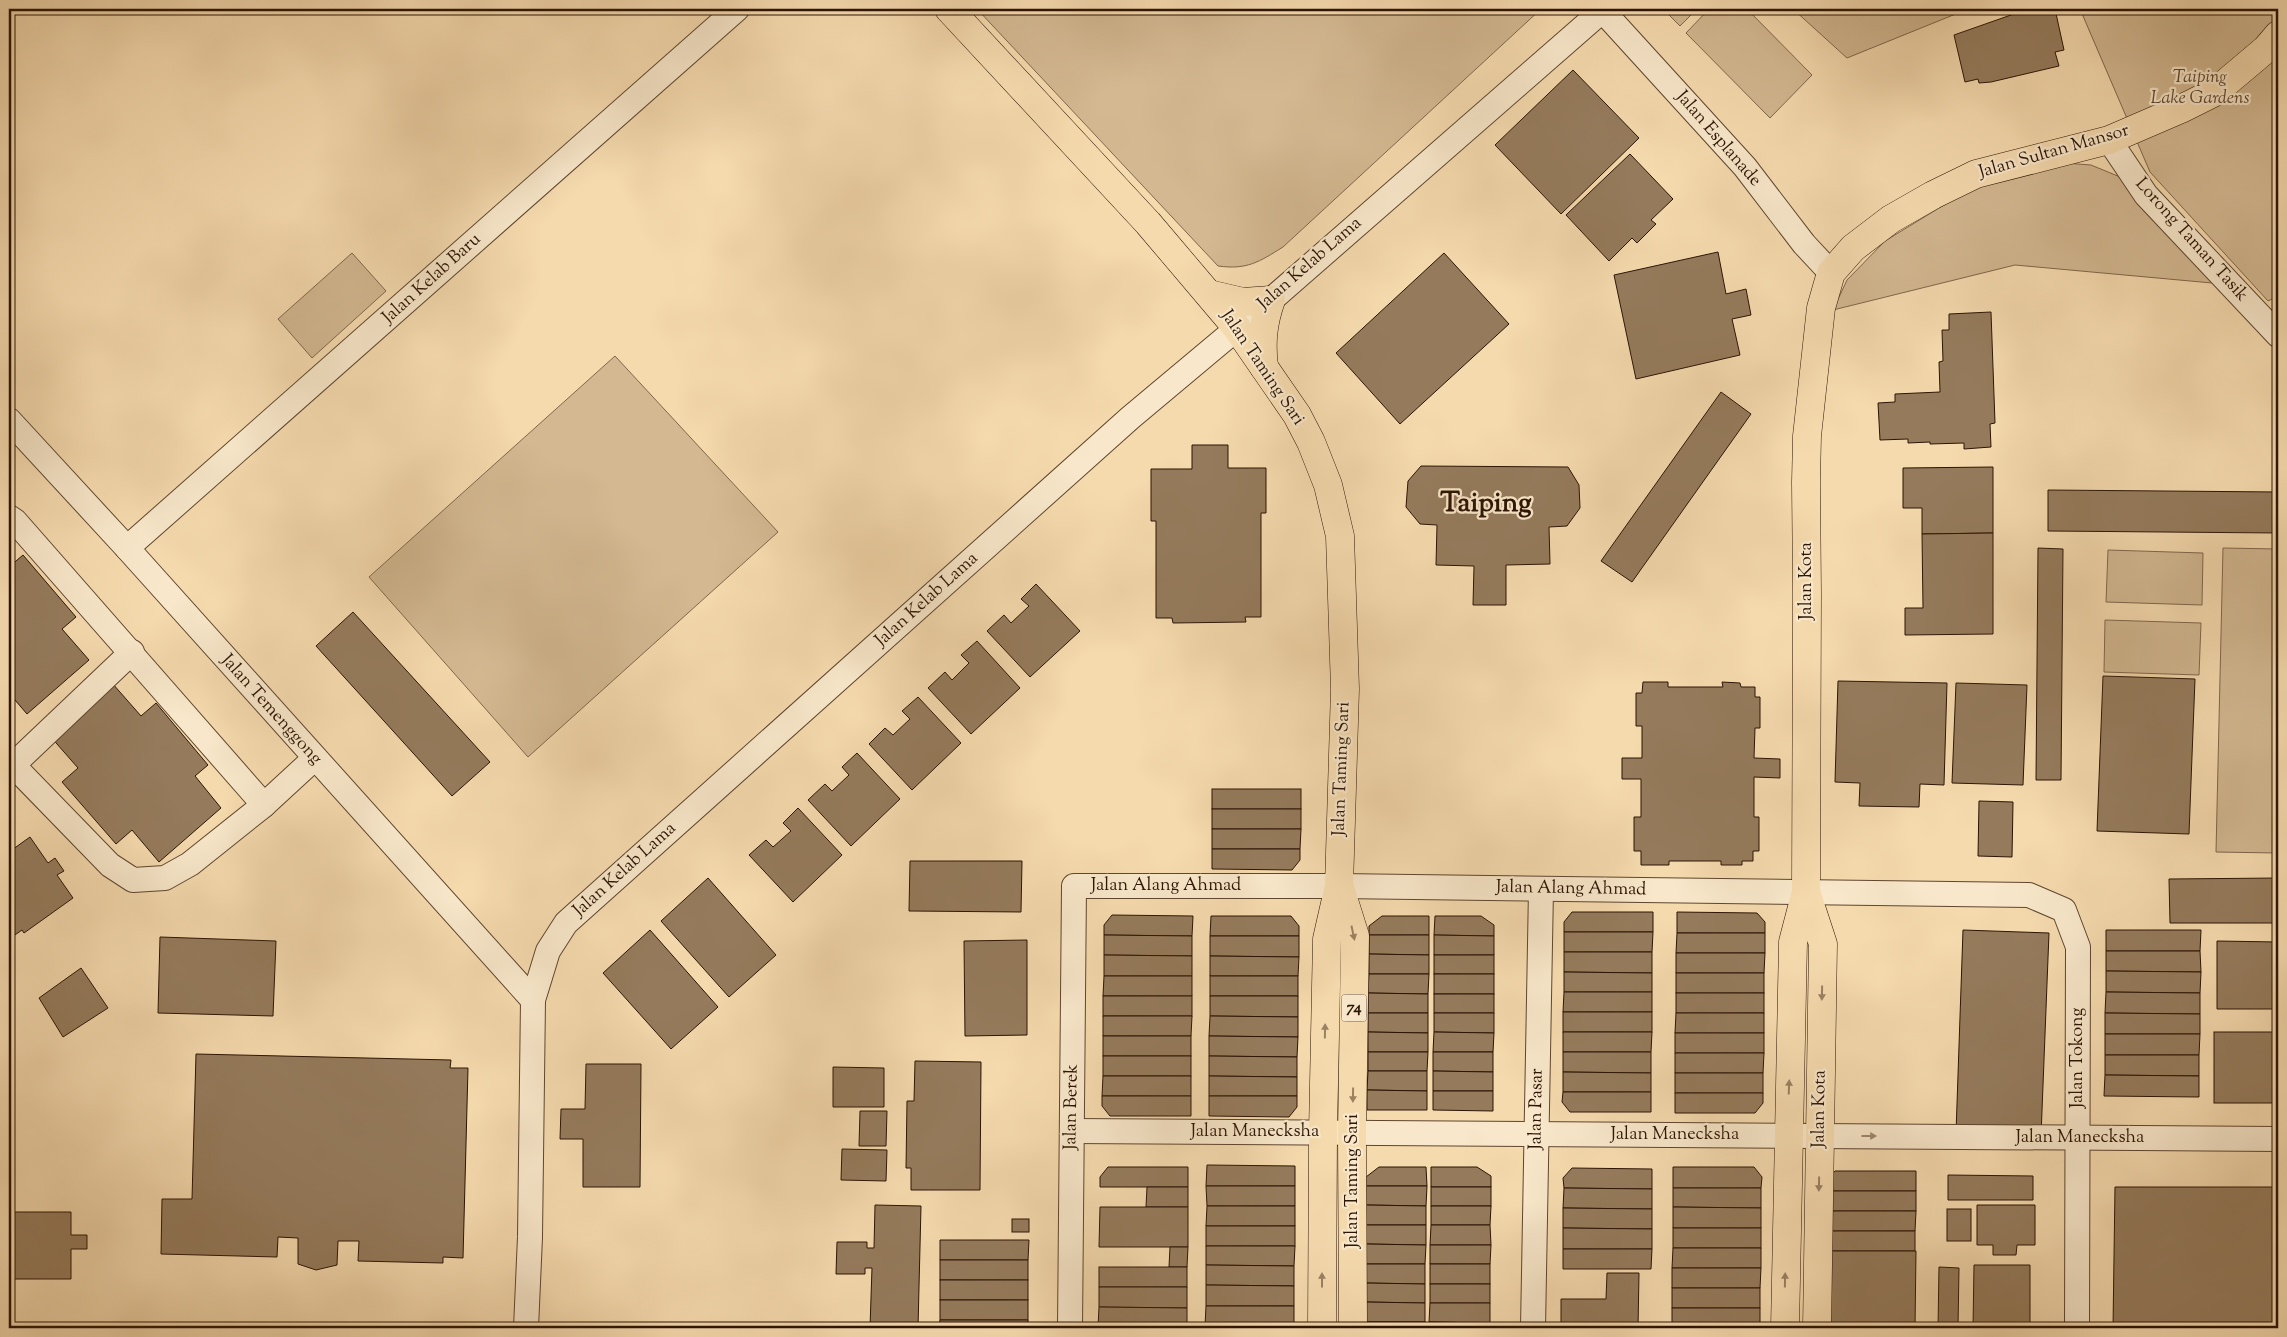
<svg xmlns="http://www.w3.org/2000/svg" width="2287" height="1337" viewBox="0 0 2287 1337" font-family="'Sorts Mill Goudy',serif">
  <rect width="100%" height="100%" fill="#f5daae"/>
  <filter id="stains"><feTurbulence type="fractalNoise" baseFrequency=".004" numOctaves="4"/><feColorMatrix values="0 0 0 0 .2 0 0 0 0 .09 0 0 0 0 .02 0 0 0 .5 -.17"/></filter>
  <radialGradient id="worn" r=".72"><stop offset=".6" stop-color="#630" stop-opacity="0"/><stop offset="1" stop-color="#630" stop-opacity=".3"/></radialGradient>
  <g fill="#d3b891" stroke="#80664a">
    <path d="M 977,9 L 1541,9 L 1283,247 C 1259,262 1247,270 1218,266 Z"/>
    <polygon points="1663,9 1697,9 1680,26"/>
    <polygon points="1709,9 1747,9 1812,75 1770,118 1686,33"/>
    <polygon points="1793,9 1968,9 1847,58"/>
    <polygon points="2080,9 2278,9 2278,296 2268,301 2150,172"/>
    <polygon points="2051,162 2091,165 2125,179 2223,284 2015,265 1833,310 1847,280 1885,241 1985,180"/>
    <polygon points="352,253 386,291 312,358 278,319"/>
    <polygon points="615,356 778,532 528,757 369,577"/>
    <polygon points="2223,548 2278,549 2278,853 2216,852"/>
    <polygon points="2108,550 2203,553 2202,605 2106,602"/>
    <polygon points="2105,620 2201,623 2199,675 2104,672"/>
  </g>
  <g fill="#957b5c" stroke="#2c1404">
    <polygon points="2028,9 2055,9 2064,50 2055,52 2059,66 1991,82 1979,83 1978,79 1965,82 1954,35"/>
    <polygon points="1573,70 1639,138 1561,214 1495,145"/>
    <polygon points="1630,154 1673,199 1651,220 1656,224 1637,243 1632,238 1609,261 1566,215"/>
    <polygon points="1718,252 1726,294 1746,289 1751,315 1732,319 1740,355 1636,379 1614,275"/>
    <polygon points="1444,253 1509,324 1400,424 1336,353"/>
    <polygon points="1991,312 1995,423 1990,424 1991,447 1964,449 1964,443 1930,444 1930,442 1908,443 1908,439 1880,440 1878,403 1895,402 1895,394 1940,392 1939,362 1943,361 1942,330 1949,330 1949,314"/>
    <polygon points="1721,392 1751,414 1632,582 1601,561"/>
    <polygon points="1192,445 1228,445 1228,468 1266,468 1266,513 1261,513 1261,617 1245,617 1246,622 1173,623 1172,618 1156,618 1156,521 1151,521 1151,469 1192,469"/>
    <polygon points="1421,466 1568,467 1579,485 1580,508 1567,526 1549,527 1550,564 1506,565 1506,605 1473,605 1474,566 1436,565 1437,525 1420,524 1406,507 1408,481"/>
    <polygon points="1993,467 1993,533 1922,534 1922,508 1903,508 1903,468"/>
    <polygon points="2048,490 2278,492 2278,533 2048,531"/>
    <polygon points="1993,533 1993,634 1905,635 1905,608 1923,608 1922,534"/>
    <polygon points="2038,548 2063,549 2061,780 2036,780"/>
    <polygon points="23,555 76,617 62,629 89,660 27,714 9,693 9,567"/>
    <polygon points="1036,584 1080,631 1030,677 987,631 1004,615 1011,623 1029,606 1021,599"/>
    <polygon points="353,612 490,762 452,796 316,646"/>
    <polygon points="977,641 1020,688 971,734 928,688 945,672 952,680 969,663 961,655"/>
    <polygon points="2103,676 2195,679 2189,834 2097,831"/>
    <polygon points="1838,681 1947,683 1944,785 1920,784 1919,807 1859,806 1860,783 1835,782"/>
    <polygon points="1643,682 1668,682 1668,687 1723,687 1722,682 1740,683 1741,687 1755,687 1755,697 1760,697 1760,728 1755,728 1754,758 1780,759 1780,778 1754,777 1754,817 1759,817 1759,851 1753,851 1753,861 1742,861 1742,865 1721,865 1721,861 1669,861 1669,865 1641,865 1641,851 1634,851 1634,817 1641,817 1641,779 1622,779 1622,758 1642,758 1642,726 1636,726 1636,693 1642,693"/>
    <polygon points="112,683 141,716 156,703 208,765 195,776 221,808 159,862 132,830 116,844 62,782 78,768 50,736"/>
    <polygon points="1956,683 2027,685 2023,785 1952,783"/>
    <polygon points="918,697 961,743 912,790 869,744 885,728 893,735 910,719 902,711"/>
    <polygon points="857,753 900,799 851,846 808,800 825,784 832,791 849,775 842,767"/>
    <rect x="1212" y="789" width="89" height="20"/>
    <polygon points="1979,801 2013,802 2012,857 1978,856"/>
    <polygon points="798,808 842,855 793,902 749,855 766,840 773,847 791,831 783,823"/>
    <rect x="1212" y="809" width="89" height="20"/>
    <polygon points="1212,829 1301,829 1300,849 1212,849"/>
    <polygon points="30,837 48,863 55,858 64,871 57,875 73,898 24,933 22,930 9,939 9,852"/>
    <polygon points="1212,849 1300,849 1300,860 1292,870 1212,869"/>
    <polygon points="910,861 1022,861 1021,912 909,911"/>
    <polygon points="708,878 776,955 729,997 661,921"/>
    <polygon points="2278,878 2278,923 2170,923 2169,879"/>
    <polygon points="1572,912 1653,912 1653,932 1564,932 1564,922"/>
    <polygon points="1677,912 1757,913 1765,922 1765,933 1677,933"/>
    <polygon points="1112,915 1193,916 1192,936 1104,935 1104,925"/>
    <polygon points="1211,916 1291,916 1299,926 1299,936 1210,936"/>
    <polygon points="1382,916 1429,916 1429,935 1369,935 1369,926"/>
    <polygon points="1435,916 1481,916 1494,925 1494,936 1434,935"/>
    <polygon points="650,930 718,1007 671,1049 603,973"/>
    <polygon points="1963,930 2049,933 2041,1136 1956,1133"/>
    <polygon points="2106,930 2201,930 2200,951 2106,951"/>
    <polygon points="1564,932 1653,932 1652,952 1564,952"/>
    <polygon points="1677,933 1765,933 1765,953 1676,953"/>
    <polygon points="1104,935 1192,936 1192,956 1104,955"/>
    <polygon points="1369,935 1429,935 1429,955 1369,954"/>
    <polygon points="1434,935 1494,936 1494,955 1434,955"/>
    <polygon points="1210,936 1299,936 1299,957 1210,956"/>
    <polygon points="160,937 276,941 273,1016 158,1013"/>
    <polygon points="1027,940 1027,1035 965,1036 964,941"/>
    <polygon points="2217,941 2278,942 2278,1009 2217,1009"/>
    <polygon points="2106,951 2200,951 2201,972 2106,971"/>
    <polygon points="1564,952 1652,952 1652,973 1564,972"/>
    <polygon points="1676,953 1765,953 1764,973 1676,973"/>
    <polygon points="1369,954 1429,955 1429,974 1369,974"/>
    <polygon points="1104,955 1192,956 1192,976 1104,976"/>
    <rect x="1434" y="955" width="60" height="19"/>
    <polygon points="1210,956 1299,957 1298,976 1210,976"/>
    <polygon points="81,968 108,1008 63,1037 39,998"/>
    <polygon points="2106,971 2201,972 2200,993 2106,992"/>
    <polygon points="1564,972 1652,973 1652,992 1564,992"/>
    <rect x="1676" y="973" width="88" height="20"/>
    <polygon points="1369,974 1429,974 1428,994 1368,993"/>
    <rect x="1434" y="974" width="60" height="20"/>
    <polygon points="1104,976 1192,976 1192,996 1103,996"/>
    <rect x="1210" y="976" width="88" height="20"/>
    <polygon points="1564,992 1652,992 1652,1012 1563,1012"/>
    <polygon points="2106,992 2200,993 2200,1014 2105,1013"/>
    <polygon points="1368,993 1428,994 1428,1013 1368,1013"/>
    <rect x="1676" y="993" width="88" height="20"/>
    <rect x="1434" y="994" width="60" height="19"/>
    <rect x="1103" y="996" width="89" height="20"/>
    <polygon points="1210,996 1298,996 1298,1017 1210,1016"/>
    <rect x="1563" y="1012" width="89" height="20"/>
    <polygon points="1368,1013 1428,1013 1428,1033 1368,1032"/>
    <polygon points="1434,1013 1494,1013 1494,1033 1434,1032"/>
    <polygon points="1676,1013 1764,1013 1764,1033 1675,1033"/>
    <polygon points="2105,1013 2200,1014 2200,1034 2105,1034"/>
    <polygon points="1103,1016 1192,1016 1191,1036 1103,1036"/>
    <polygon points="1210,1016 1298,1017 1298,1037 1209,1036"/>
    <polygon points="1368,1032 1428,1033 1428,1052 1368,1052"/>
    <polygon points="1434,1032 1494,1033 1493,1052 1433,1052"/>
    <polygon points="1563,1032 1652,1032 1651,1052 1563,1052"/>
    <rect x="2214" y="1032" width="64" height="71"/>
    <rect x="1675" y="1033" width="89" height="20"/>
    <polygon points="2105,1034 2200,1034 2199,1055 2105,1055"/>
    <rect x="1103" y="1036" width="88" height="20"/>
    <polygon points="1209,1036 1298,1037 1297,1057 1209,1056"/>
    <polygon points="1368,1052 1428,1052 1427,1071 1368,1071"/>
    <polygon points="1433,1052 1493,1052 1493,1072 1433,1071"/>
    <polygon points="1563,1052 1651,1052 1651,1073 1563,1072"/>
    <polygon points="1675,1053 1764,1053 1763,1073 1675,1073"/>
    <polygon points="196,1054 451,1060 450,1068 468,1068 463,1258 443,1257 443,1263 358,1261 359,1241 338,1241 337,1265 316,1270 298,1264 298,1238 278,1237 277,1257 161,1254 162,1199 192,1199"/>
    <polygon points="2105,1055 2199,1055 2199,1076 2105,1075"/>
    <rect x="1103" y="1056" width="88" height="20"/>
    <polygon points="1209,1056 1297,1057 1297,1077 1209,1076"/>
    <polygon points="915,1061 981,1062 980,1190 911,1190 911,1168 906,1168 907,1101 914,1101"/>
    <polygon points="586,1064 641,1064 640,1187 583,1187 583,1139 560,1139 561,1109 585,1109"/>
    <polygon points="833,1067 884,1068 884,1107 833,1107"/>
    <polygon points="1368,1071 1427,1071 1427,1091 1367,1090"/>
    <polygon points="1433,1071 1493,1072 1493,1091 1433,1091"/>
    <polygon points="1563,1072 1651,1073 1651,1092 1563,1092"/>
    <rect x="1675" y="1073" width="88" height="20"/>
    <polygon points="2105,1075 2199,1076 2199,1097 2104,1096"/>
    <polygon points="1103,1076 1191,1076 1191,1096 1102,1096"/>
    <polygon points="1209,1076 1297,1077 1297,1096 1209,1096"/>
    <polygon points="1367,1090 1427,1091 1427,1110 1367,1110"/>
    <polygon points="1433,1091 1493,1091 1493,1111 1433,1110"/>
    <polygon points="1563,1092 1651,1092 1651,1112 1570,1112 1562,1102"/>
    <polygon points="1675,1093 1763,1093 1763,1103 1755,1113 1675,1113"/>
    <polygon points="1102,1096 1191,1096 1191,1116 1110,1116 1102,1106"/>
    <polygon points="1209,1096 1297,1096 1297,1107 1289,1117 1209,1116"/>
    <polygon points="860,1111 887,1111 886,1146 859,1146"/>
    <polygon points="842,1149 887,1150 886,1181 841,1180"/>
    <polygon points="1207,1165 1295,1166 1295,1186 1206,1186"/>
    <polygon points="1108,1167 1188,1167 1188,1187 1100,1187 1100,1177"/>
    <polygon points="1379,1167 1426,1167 1427,1186 1366,1186 1366,1177"/>
    <polygon points="1431,1167 1477,1167 1491,1176 1491,1187 1431,1187"/>
    <polygon points="1673,1167 1754,1167 1762,1177 1761,1188 1673,1188"/>
    <polygon points="1572,1168 1652,1169 1652,1189 1564,1188 1563,1178"/>
    <polygon points="1835,1171 1916,1171 1916,1191 1827,1191 1827,1180"/>
    <polygon points="1948,1175 2033,1176 2033,1200 1948,1200"/>
    <polygon points="1206,1186 1295,1186 1295,1206 1207,1206"/>
    <polygon points="1366,1186 1427,1186 1426,1206 1366,1205"/>
    <polygon points="1147,1187 1188,1187 1188,1207 1146,1207"/>
    <rect x="1431" y="1187" width="60" height="19"/>
    <polygon points="2115,1187 2278,1187 2278,1328 2113,1328"/>
    <polygon points="1564,1188 1652,1189 1652,1209 1563,1208"/>
    <polygon points="1673,1188 1761,1188 1761,1208 1673,1207"/>
    <rect x="1827" y="1191" width="89" height="20"/>
    <polygon points="875,1205 921,1206 918,1328 870,1328 872,1268 865,1268 865,1274 836,1274 837,1242 867,1242 867,1248 874,1248"/>
    <polygon points="1366,1205 1426,1206 1426,1225 1366,1225"/>
    <polygon points="1977,1205 2035,1205 2035,1245 2017,1245 2016,1255 1993,1255 1993,1245 1977,1245"/>
    <polygon points="1207,1206 1295,1206 1295,1226 1206,1226"/>
    <polygon points="1431,1206 1491,1206 1490,1225 1431,1225"/>
    <polygon points="1100,1207 1188,1207 1188,1247 1099,1247"/>
    <polygon points="1673,1207 1761,1208 1761,1228 1673,1228"/>
    <polygon points="1563,1208 1652,1209 1652,1229 1563,1228"/>
    <rect x="1947" y="1209" width="24" height="32"/>
    <polygon points="1827,1211 1916,1211 1915,1231 1827,1231"/>
    <polygon points="9,1212 71,1212 71,1235 87,1235 87,1249 71,1249 71,1279 9,1279"/>
    <rect x="1012" y="1219" width="17" height="13"/>
    <polygon points="1366,1225 1426,1225 1426,1245 1366,1244"/>
    <polygon points="1431,1225 1490,1225 1491,1245 1430,1245"/>
    <rect x="1206" y="1226" width="89" height="20"/>
    <polygon points="1563,1228 1652,1229 1652,1249 1563,1249"/>
    <rect x="1673" y="1228" width="88" height="20"/>
    <rect x="1827" y="1231" width="88" height="20"/>
    <polygon points="940,1240 1029,1240 1028,1260 940,1260"/>
    <polygon points="1366,1244 1426,1245 1425,1264 1365,1264"/>
    <polygon points="1430,1245 1491,1245 1490,1264 1430,1264"/>
    <polygon points="1206,1246 1295,1246 1294,1266 1206,1265"/>
    <polygon points="1170,1247 1188,1247 1187,1267 1169,1267"/>
    <polygon points="1673,1248 1761,1248 1761,1268 1672,1268"/>
    <polygon points="1563,1249 1652,1249 1651,1269 1563,1269"/>
    <polygon points="1827,1251 1916,1251 1915,1328 1826,1328"/>
    <rect x="940" y="1260" width="88" height="20"/>
    <polygon points="1365,1264 1425,1264 1425,1284 1365,1283"/>
    <rect x="1430" y="1264" width="60" height="20"/>
    <polygon points="1206,1265 1294,1266 1294,1286 1206,1285"/>
    <polygon points="1974,1265 2030,1265 2030,1328 1973,1328"/>
    <rect x="1099" y="1267" width="88" height="20"/>
    <polygon points="1939,1267 1959,1268 1958,1328 1938,1328"/>
    <polygon points="1672,1268 1761,1268 1760,1288 1672,1288"/>
    <polygon points="1607,1273 1639,1273 1638,1328 1608,1326 1608,1328 1561,1328 1561,1299 1606,1299"/>
    <rect x="940" y="1280" width="88" height="20"/>
    <polygon points="1365,1283 1425,1284 1425,1303 1365,1302"/>
    <rect x="1430" y="1284" width="60" height="19"/>
    <polygon points="1206,1285 1294,1286 1294,1306 1206,1306"/>
    <polygon points="1099,1287 1187,1287 1187,1308 1099,1307"/>
    <rect x="1672" y="1288" width="88" height="20"/>
    <rect x="940" y="1300" width="88" height="20"/>
    <polygon points="1365,1302 1425,1303 1425,1322 1365,1322"/>
    <polygon points="1430,1303 1490,1303 1490,1323 1429,1322"/>
    <polygon points="1206,1306 1294,1306 1294,1326 1205,1326"/>
    <polygon points="1099,1307 1187,1308 1187,1327 1098,1327"/>
    <polygon points="1672,1308 1760,1308 1760,1328 1672,1327"/>
    <polygon points="940,1320 1028,1320 1028,1328 939,1328"/>
    <rect x="1365" y="1322" width="60" height="6"/>
    <polygon points="1429,1322 1490,1323 1490,1328 1429,1328"/>
    <rect x="1205" y="1326" width="89" height="2"/>
    <rect x="1098" y="1327" width="89" height="1"/>
    <polygon points="1672,1327 1760,1328 1672,1328"/>
  </g>
  <g fill="none" stroke-linecap="round" stroke-linejoin="round">
    <g stroke="#5e462e" stroke-width="26">
      <g id="minor">
        <polyline points="1601,9 1745,167 1804,244 1831,273"/>
        <polyline points="2109,140 2146,195 2278,335"/>
        <polyline points="9,420 127,548 533,1000"/>
        <polyline points="9,517 15,521 264,805"/>
        <polyline points="127,548 737,9"/>
        <polyline points="9,761 110,865 133,880 165,878 190,864 264,805 315,758"/>
        <polyline points="13,765 132,652"/>
        <polyline points="1072,1131 2278,1139"/>
        <polyline points="526,1328 530,1237 533,1000 548,951 566,923 1130,418 1271,300 1603,10"/>
        <polyline points="1070,1328 1074,886 1339,886 2029,895 2064,910 2078,947 2077,1328"/>
        <polyline points="1533,1328 1541,889"/>
      </g>
    </g>
    <g stroke="#2c1404" stroke-width="29">
      <g id="major">
        <polyline points="949,9 1148,223 1237,328 1297,415 1311,442 1328,485 1340,536 1345,689 1339,886 1327,939 1323,1132 1322,1328"/>
        <path d="M 1209,294 L 1243,302 L 1271,300 C 1263,323 1261,342 1264,367"/>
        <polyline points="1340,888 1355,936 1352,1133 1353,1328"/>
        <polyline points="1806,892 1823,944 1817,1328"/>
        <polyline points="1785,1328 1793,942 1806,892 1807,594 1806,482 1807,436 1821,308 1831,273 1853,248 1891,219 1933,195 1976,174 2109,140 2181,109 2215,92 2266,49 2278,35"/>
      </g>
    </g>
    <use href="#minor" stroke="#f8e7ca" stroke-width="24"/>
    <use href="#major" stroke="#f5daae" stroke-width="28"/>
  </g>
  <defs><path id="oneway-solid" d="M-6-.8H1V-3.2L6.5 0L1 3.2V.8H-6Z" transform="scale(1.25)"/></defs>
  <g fill="#9b8162">
    <use href="#oneway-solid" transform="translate(1353 933) rotate(78)"/>
    <use href="#oneway-solid" transform="translate(1822 993) rotate(91)"/>
    <use href="#oneway-solid" transform="translate(1325 1031) rotate(-89)"/>
    <use href="#oneway-solid" transform="translate(1789 1087) rotate(-88)"/>
    <use href="#oneway-solid" transform="translate(1353 1095) rotate(91)"/>
    <use href="#oneway-solid" transform="translate(1819 1184) rotate(91)"/>
    <use href="#oneway-solid" transform="translate(1322 1280) rotate(-90)"/>
    <use href="#oneway-solid" transform="translate(1785 1280) rotate(-89)"/>
  </g>
  <use fill="#9c8871" href="#oneway-solid" transform="translate(1869 1136)"/>
  <g text-anchor="middle" dominant-baseline="central" stroke-width="4.5" stroke-linejoin="round" paint-order="stroke">
    <rect fill="#f8e7ca" stroke="#69533f" stroke-width="1" x="1341.5" y="994.5" width="25" height="27" rx="4"/>
    <g font-size="16" font-weight="bold" fill="#2c1404">
      <text x="1354" y="1008">74</text>
    </g>
    <g font-size="18" font-style="italic" fill="#5e452e" stroke="#f8e7ca">
      <text x="2200" y="78">Taiping<tspan x="2200" dy="21">Lake Gardens</tspan></text>
    </g>
    <g font-size="18" fill="#2c1404" stroke="#f8e7ca">
      <text transform="translate(1718 139) rotate(49)">Jalan Esplanade</text>
      <text transform="translate(2054 152) rotate(-16)">Jalan Sultan Mansor</text>
      <text transform="translate(2191 240) rotate(48)">Lorong Taman Tasik</text>
      <text transform="translate(1310 264) rotate(-41)">Jalan Kelab Lama</text>
      <text transform="translate(432 279) rotate(-42)">Jalan Kelab Baru</text>
      <text transform="translate(1262 368) rotate(56)">Jalan Taming Sari</text>
      <text transform="translate(1807 581) rotate(-90)">Jalan Kota</text>
      <text transform="translate(927 600) rotate(-42)">Jalan Kelab Lama</text>
      <text transform="translate(271 710) rotate(48)">Jalan Temenggong</text>
      <text transform="translate(1342 769) rotate(-88)">Jalan Taming Sari</text>
      <text transform="translate(625 870) rotate(-42)">Jalan Kelab Lama</text>
      <text x="1166" y="886">Jalan Alang Ahmad</text>
      <text transform="translate(1571 889) rotate(1)">Jalan Alang Ahmad</text>
      <text transform="translate(2078 1058) rotate(-90)">Jalan Tokong</text>
      <text transform="translate(1072 1107) rotate(-89)">Jalan Berek</text>
      <text transform="translate(1537 1109) rotate(-89)">Jalan Pasar</text>
      <text transform="translate(1820 1109) rotate(-89)">Jalan Kota</text>
      <text x="1255" y="1132">Jalan Manecksha</text>
      <text x="1675" y="1135">Jalan Manecksha</text>
      <text x="2080" y="1138">Jalan Manecksha</text>
      <text transform="translate(1353 1181) rotate(-90)">Jalan Taming Sari</text>
    </g>
    <g font-size="28" font-weight="bold" fill="#2c1404" stroke="#f8e7ca">
      <text x="1486" y="504">Taiping</text>
    </g>
  </g>
  <rect width="2287" height="1337" fill="none" stroke="#f5daae" stroke-width="30"/>
  <rect x="10" y="10" width="2267" height="1317" fill="none" stroke="#2c1404" stroke-width="2.5"/>
  <rect x="15" y="15" width="2257" height="1307" fill="none" stroke="#2c1404"/>
  <rect width="100%" height="100%" filter="url(#stains)"/>
  <rect width="100%" height="100%" fill="url(#worn)"/>
</svg>
